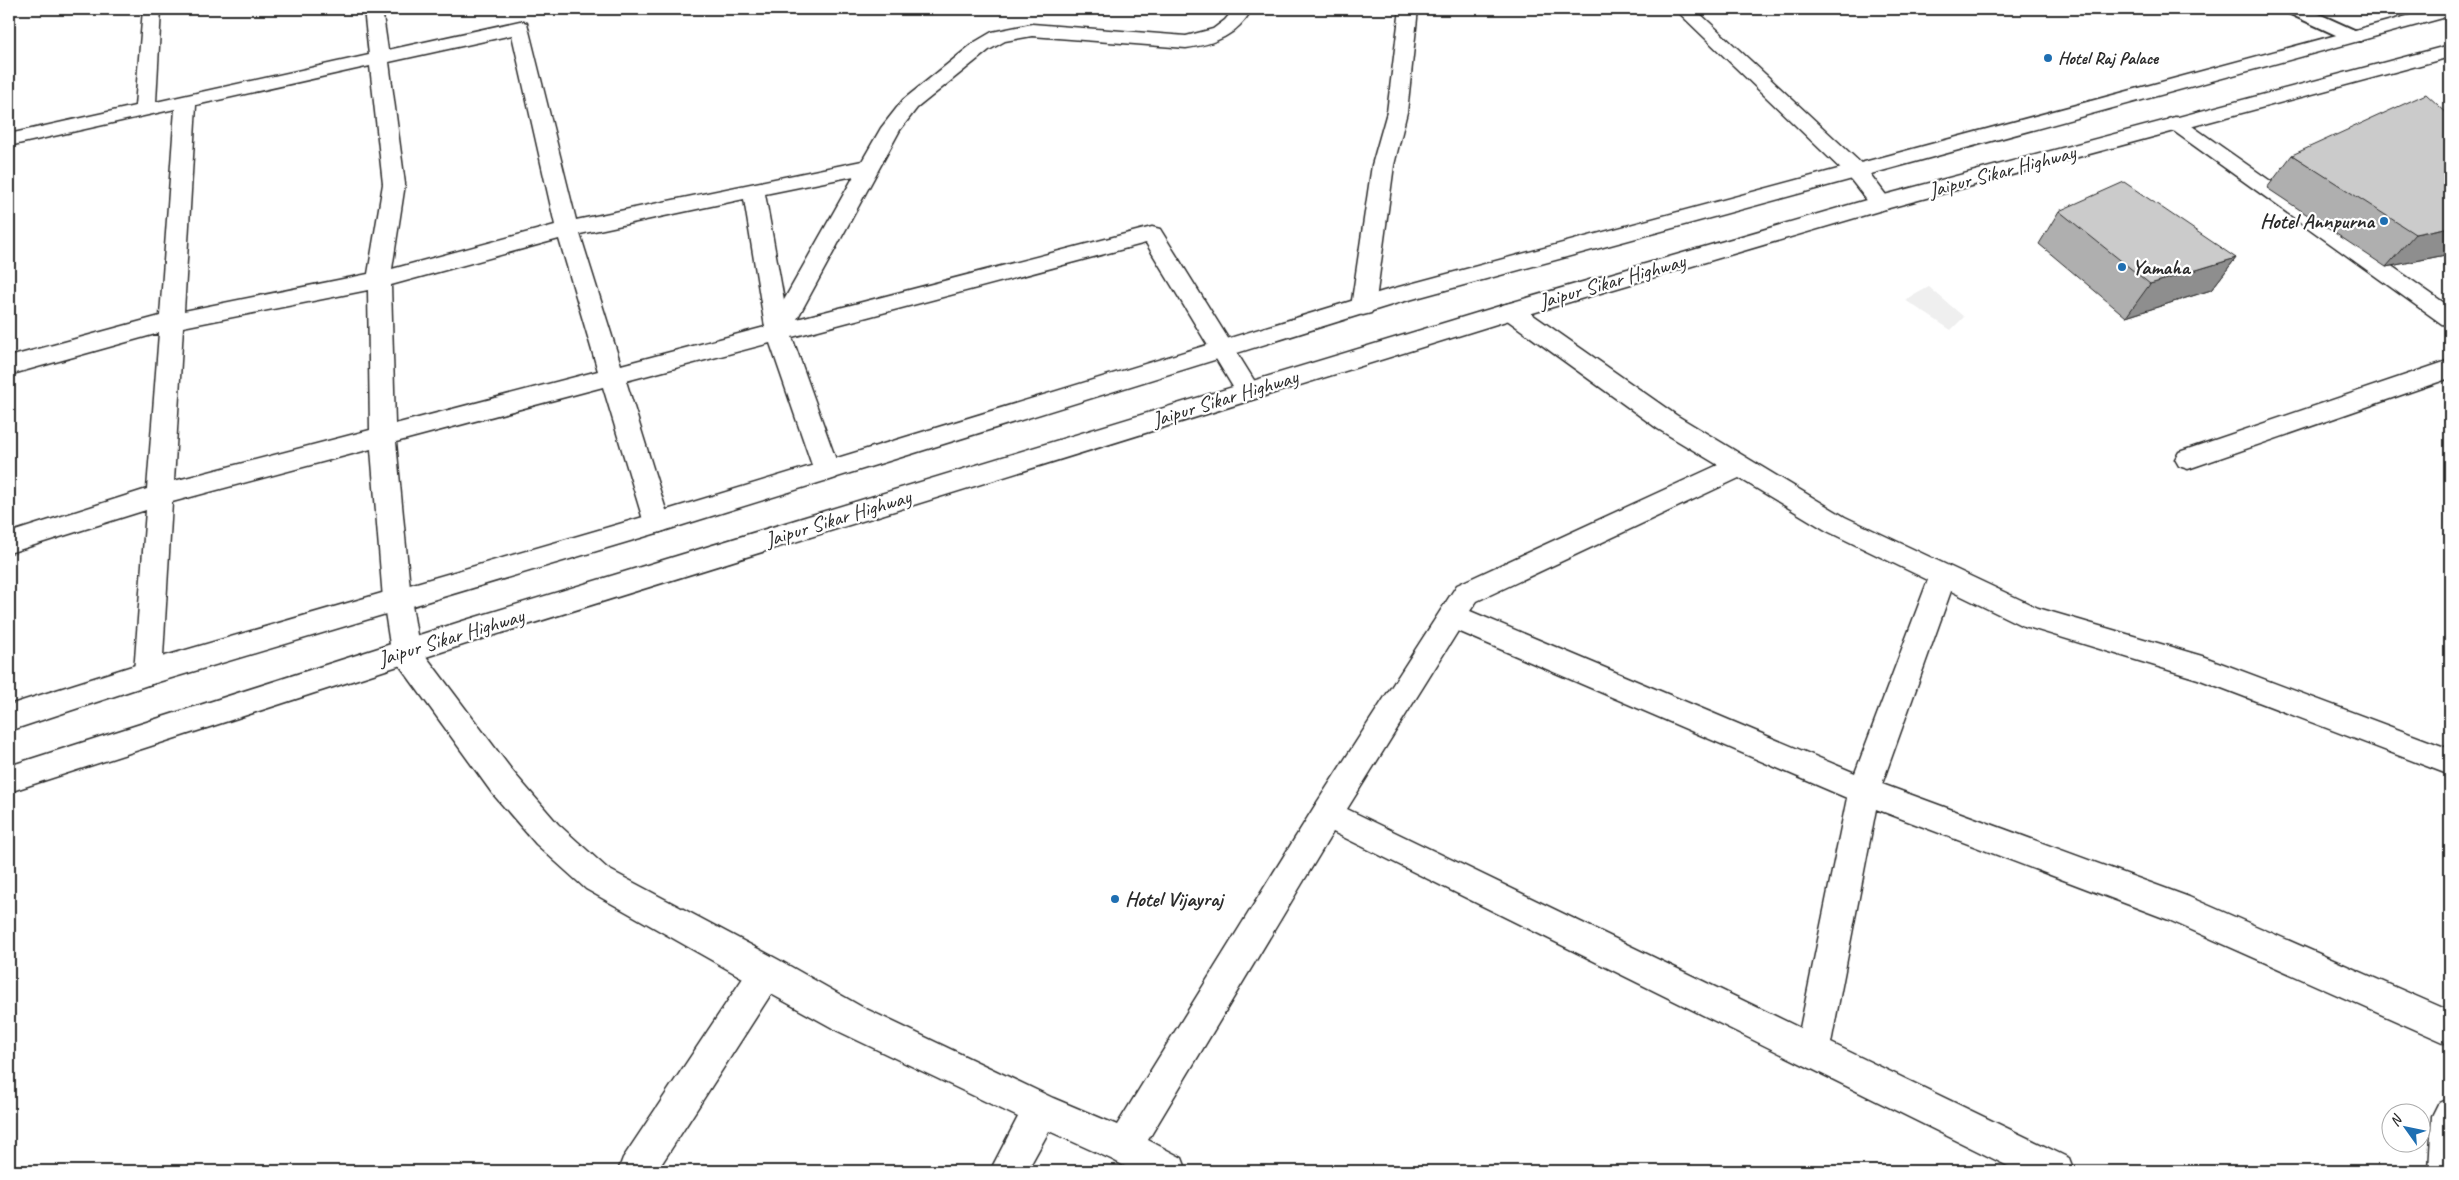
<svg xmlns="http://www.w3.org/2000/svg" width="2459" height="1180" viewBox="0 0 2459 1180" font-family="Caveat,sans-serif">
  <rect width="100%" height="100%" fill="#fff"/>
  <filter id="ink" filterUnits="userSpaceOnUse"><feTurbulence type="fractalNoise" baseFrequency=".02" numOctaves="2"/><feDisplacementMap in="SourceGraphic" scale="10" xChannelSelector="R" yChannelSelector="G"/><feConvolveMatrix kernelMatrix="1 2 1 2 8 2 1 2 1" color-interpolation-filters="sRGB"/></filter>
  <g filter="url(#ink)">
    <polygon fill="#efefef" points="1929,287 1964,317 1951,330 1905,300"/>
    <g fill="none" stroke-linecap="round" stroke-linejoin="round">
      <g stroke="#2b2b2b" stroke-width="4">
        <polygon id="service" points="2285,9 2308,9 2361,33 2364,37 2361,41 2349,41 2288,13"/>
      </g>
      <g stroke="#2b2b2b" stroke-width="3">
        <g id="minor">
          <path d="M 143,9 L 161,9 L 156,102 L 369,55 L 364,9 L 382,9 L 388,50 L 520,21 L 527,23 L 576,220 L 862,161 L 881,128 L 903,100 L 975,42 L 992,32 L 1032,24 L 1186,36 L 1213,29 L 1225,20 L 1234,9 L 1252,9 C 1237,35 1216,44 1186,48 L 1032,36 L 1005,41 L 989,50 L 917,108 L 900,130 L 797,319 L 1152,227 L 1160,229 L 1257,385 L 1260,391 L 1257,397 L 1248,400 L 1239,397 L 1146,243 L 792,337 L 840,471 L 836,478 L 827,481 L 818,478 L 814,471 L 770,343 L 626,381 L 670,523 L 666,530 L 657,533 L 648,530 L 644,523 L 603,387 L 396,442 L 411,599 L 419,647 L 514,773 L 558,824 L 608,869 L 779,960 L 862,1007 L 1053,1098 L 1117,1125 L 1316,804 L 1457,585 L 1718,465 L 1658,429 L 1503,317 L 1499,311 L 1503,305 L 1511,303 L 1519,305 L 1676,415 L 1845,517 L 2038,608 L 2202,656 L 2450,749 L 2450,775 L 2198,679 L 2021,625 L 1951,591 L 1882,784 L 2189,897 L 2450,1011 L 2450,1045 L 2169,920 L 1876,809 L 1831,1043 L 2069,1158 L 2074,1171 L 2018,1171 L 1333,832 L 1148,1140 L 1182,1158 L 1187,1171 L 1134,1171 L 1111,1159 L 1049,1131 L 1027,1171 L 990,1171 L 1018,1117 L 838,1031 L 771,994 L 657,1171 L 618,1171 L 623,1158 L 743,978 L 586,889 L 536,844 L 492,793 L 395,659 L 391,651 L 383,599 L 371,449 L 172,502 L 162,673 L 158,682 L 148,685 L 138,682 L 134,673 L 146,510 L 9,553 L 9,533 L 147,489 L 159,333 L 9,375 L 9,357 L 160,316 L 175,109 L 9,146 L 9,134 L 135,106 ZM 512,35 L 555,225 L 392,269 L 405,184 L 389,62 ZM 370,66 L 383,184 L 368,274 L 184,311 L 196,105 ZM 854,176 L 784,300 L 765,194 ZM 744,199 L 765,327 L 621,365 L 580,234 ZM 559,239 L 598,371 L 395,424 L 391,285 ZM 368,290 L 370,430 L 174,481 L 183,327 ZM 1739,478 L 1827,531 L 1928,580 L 1855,773 L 1470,611 L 1477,601 ZM 1458,631 L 1847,798 L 1800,1028 L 1347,809 Z"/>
          <polygon points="1400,9 1418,9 1407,112 1394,165 1375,307 1371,313 1363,315 1355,313 1351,307 1372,165 1387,112"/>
          <polygon points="1675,9 1695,9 1864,166 1892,203 1889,208 1881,210 1873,208 1848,176"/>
          <polygon points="2175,117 2182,119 2450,307 2450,326 2442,324 2168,127 2165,123 2168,119"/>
          <polygon points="2450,360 2450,378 2188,469 2179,466 2175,459 2179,452"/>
          <polygon points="2450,1098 2450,1171 2429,1171 2432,1116 2438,1104"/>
        </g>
      </g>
      <g stroke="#2b2b2b" stroke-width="3">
        <g id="primary">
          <polygon points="2433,9 2450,9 2450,16 1398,303 657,533 148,685 9,731 9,705 148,661 657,513 1384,291"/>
          <polygon points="2450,45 2450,57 1889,208 1519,317 466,644 9,792 9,766 466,620 1503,305 1873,198"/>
        </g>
      </g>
      <use href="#service" fill="#fff" fill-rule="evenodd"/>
      <use href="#minor" fill="#fff" fill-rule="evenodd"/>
      <use href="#primary" fill="#fff" fill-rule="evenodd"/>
    </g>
    <g fill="#afafaf" stroke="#2b2b2b">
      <polygon points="2292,155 2450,254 2386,267 2267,188"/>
      <polygon points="2059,211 2236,258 2211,290 2126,317 2039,244"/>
    </g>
    <g fill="#8e8e8e" stroke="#2b2b2b">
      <polygon points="2450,227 2450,254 2386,267 2415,234"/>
      <polygon points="2236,258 2211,290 2126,317 2150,284"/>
    </g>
    <g fill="#cbcbcb" stroke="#2b2b2b">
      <polygon points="2426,94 2450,116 2450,227 2415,234 2292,155"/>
      <polygon points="2124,182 2236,258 2150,284 2059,211"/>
    </g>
  </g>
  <g fill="#1f6fb2" stroke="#fff" stroke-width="2">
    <circle cx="2048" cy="58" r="5"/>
    <circle cx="2384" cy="221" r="5"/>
    <circle cx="2122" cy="267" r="5"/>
    <circle cx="1115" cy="899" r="5"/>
  </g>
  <g text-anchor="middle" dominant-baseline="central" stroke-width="4.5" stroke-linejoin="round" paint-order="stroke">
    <g font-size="18" font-weight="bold" fill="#2b2b2b" stroke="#fff" text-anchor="start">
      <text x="2058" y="58">Hotel Raj Palace</text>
    </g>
    <g font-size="21" fill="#2b2b2b" stroke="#fff">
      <text transform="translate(2002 171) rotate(-15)">Jaipur Sikar Highway</text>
      <text transform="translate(1612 281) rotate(-16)">Jaipur Sikar Highway</text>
      <text transform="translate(1225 398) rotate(-17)">Jaipur Sikar Highway</text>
      <text transform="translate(838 518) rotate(-17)">Jaipur Sikar Highway</text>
      <text transform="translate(451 637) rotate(-17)">Jaipur Sikar Highway</text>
    </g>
    <g font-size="21" font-weight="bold" fill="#2b2b2b" stroke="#fff" text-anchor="start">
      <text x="2374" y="221" text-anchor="end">Hotel Annpurna</text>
      <text x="2132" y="267">Yamaha</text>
      <text x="1125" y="899">Hotel Vijayraj</text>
    </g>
  </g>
  <rect width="2459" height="1180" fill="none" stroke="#fff" stroke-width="30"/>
  <rect x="15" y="15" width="2429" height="1150" fill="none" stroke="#2b2b2b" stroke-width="2" filter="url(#ink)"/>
  <g transform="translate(2406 1128) rotate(303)"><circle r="24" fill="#ffffff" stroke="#aaaaaa"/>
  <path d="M0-4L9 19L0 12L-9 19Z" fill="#1f6fb2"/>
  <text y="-8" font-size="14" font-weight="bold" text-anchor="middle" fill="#2b2b2b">N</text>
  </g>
</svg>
